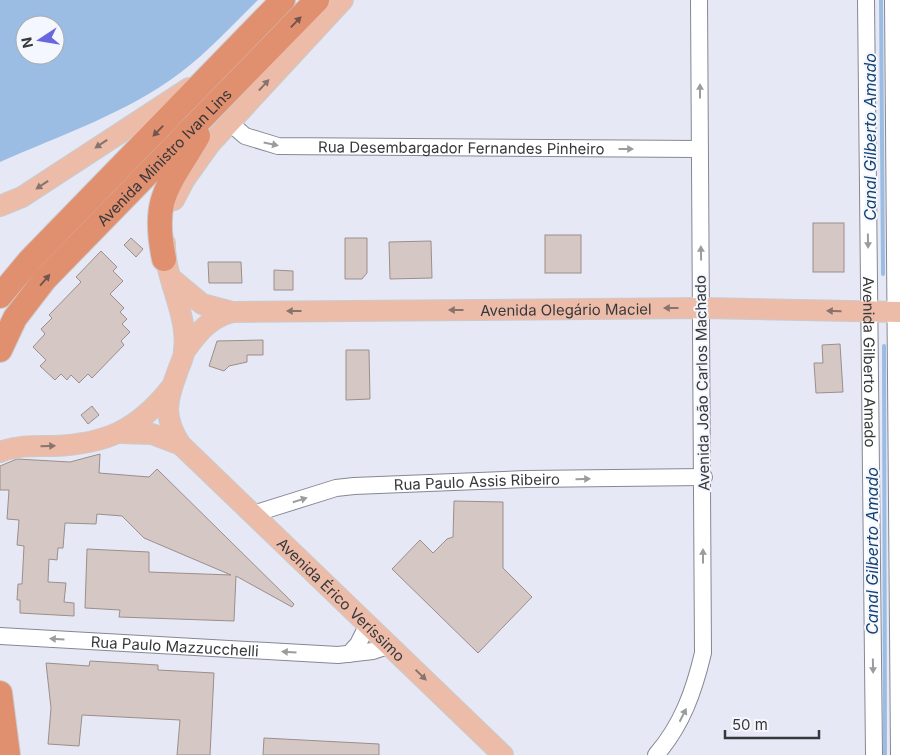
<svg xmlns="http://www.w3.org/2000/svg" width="900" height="755" viewBox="0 0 900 755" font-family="Inter,sans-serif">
  <rect width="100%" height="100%" fill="#e6e9f5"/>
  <path fill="#9cbde3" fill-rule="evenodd" d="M 0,0 L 258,0 C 233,24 208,52 180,73 C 127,113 61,135 0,162 ZM 25,25 L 55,25 L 55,55 L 25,55 Z"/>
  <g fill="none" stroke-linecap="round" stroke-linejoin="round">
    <g stroke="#9cbde3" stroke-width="4">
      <polyline points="881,0 883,274"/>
      <polyline points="884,346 885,755"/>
    </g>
  </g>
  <g fill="#d5c7c3" stroke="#9b8e8b">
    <rect x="813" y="223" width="31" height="49"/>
    <rect x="545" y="235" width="36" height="38"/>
    <polygon points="131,238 143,249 136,257 124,245"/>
    <polygon points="345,238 367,238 367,273 362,279 345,279"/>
    <polygon points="431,241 432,278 390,279 389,242"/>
    <polygon points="101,251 117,267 113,271 123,281 110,294 124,308 120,312 127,319 122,324 130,332 121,341 124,345 92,378 88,374 79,383 71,375 67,380 61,374 55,380 40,366 46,360 33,347 45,334 41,329 52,318 49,315 81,282 76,277"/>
    <polygon points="208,262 241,262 242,283 209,283"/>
    <polygon points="274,270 293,271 293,290 274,290"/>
    <polygon points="263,340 263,355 247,355 247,362 229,366 224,371 209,366 217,341"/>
    <polygon points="840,344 843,392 816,393 814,363 823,363 822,345"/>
    <polygon points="346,350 369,350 370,399 346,400"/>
    <polygon points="92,406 99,415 88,424 81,415"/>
    <polygon points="100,454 99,473 149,477 157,469 294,604 292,607 236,576 234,621 119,617 120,610 85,608 87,549 149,552 149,572 231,575 144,538 122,516 97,514 96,524 65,523 63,548 58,548 57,560 49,559 48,582 66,583 64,602 74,603 74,616 20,613 20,600 17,600 18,584 22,584 24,546 17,545 19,520 7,519 9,490 0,490 0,466 17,459 70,462"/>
    <polygon points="454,501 503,502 503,568 532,597 478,653 392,569 420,540 433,553 447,539 453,537"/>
    <polygon points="90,661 158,665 158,670 214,673 210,755 177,755 180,720 82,715 79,746 48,744 51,708 46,663 89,666"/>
    <polygon points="264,738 379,744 379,755 263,755"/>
  </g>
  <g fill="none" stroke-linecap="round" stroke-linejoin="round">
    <g stroke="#858893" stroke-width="18">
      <g id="minor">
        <path id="s1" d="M 866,0 L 874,755"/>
        <polyline points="893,0 899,755"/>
        <path id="s2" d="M 229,122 L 245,136 L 278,146 L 699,149"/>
        <path id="s3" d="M 253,514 L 336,488 L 354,486 L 526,479 L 704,477"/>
        <path id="s4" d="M 0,636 L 338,655 L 373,651 L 391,645"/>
        <polyline points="349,654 358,644 368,624"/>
        <path d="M 656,755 C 682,725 694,691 703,653 L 699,0"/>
      </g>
    </g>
    <g stroke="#cbcbcc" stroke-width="22">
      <g id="major">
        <polyline points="174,200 185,179 210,144 343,0"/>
        <polyline points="0,206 22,197 189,88"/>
        <path id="s5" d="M 165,243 C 164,279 189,314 184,351 C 184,358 179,366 177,373 C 166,402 163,418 181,445 L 503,755"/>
        <path id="s6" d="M 172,279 L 202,304 L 232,312 L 703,308 L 900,312"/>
        <path d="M 184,352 C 198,333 209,318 232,312"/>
        <polyline points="120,433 152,434 181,445"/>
        <path d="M 0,452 C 17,445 36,446 54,446 C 106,444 137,430 170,389"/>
      </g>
    </g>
    <g stroke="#cbcbcc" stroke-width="26">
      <g id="highway">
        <path d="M 164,259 C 151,197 169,186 198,136"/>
        <polyline points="0,296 30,260 283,0"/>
        <path id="s7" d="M 0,350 L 15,318 L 45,279 L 317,0"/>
        <polyline points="0,693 8,755"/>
      </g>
    </g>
    <use href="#minor" stroke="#fff" stroke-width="16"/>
    <use href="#major" stroke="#ecbca9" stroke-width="20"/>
    <use href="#highway" stroke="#e08f6f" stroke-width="24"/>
  </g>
  <defs><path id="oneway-solid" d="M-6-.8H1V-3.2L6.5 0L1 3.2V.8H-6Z" transform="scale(1.25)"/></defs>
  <g fill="#72564e">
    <use href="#oneway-solid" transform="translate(296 22) rotate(-46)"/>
    <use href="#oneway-solid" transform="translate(158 131) rotate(134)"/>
    <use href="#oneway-solid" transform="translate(45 280) rotate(-49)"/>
  </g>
  <g fill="#88736d">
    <use href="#oneway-solid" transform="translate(264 85) rotate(-47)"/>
    <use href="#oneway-solid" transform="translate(101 144) rotate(146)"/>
    <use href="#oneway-solid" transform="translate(42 185) rotate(146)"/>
    <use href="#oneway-solid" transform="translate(671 308) rotate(180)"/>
    <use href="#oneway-solid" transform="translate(456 310) rotate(180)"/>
    <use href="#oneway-solid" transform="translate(294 311) rotate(180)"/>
    <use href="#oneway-solid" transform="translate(834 311) rotate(-178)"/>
    <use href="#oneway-solid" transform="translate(48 446) rotate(-2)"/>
    <use href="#oneway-solid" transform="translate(421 675) rotate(44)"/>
  </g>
  <g fill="#9b9c9e">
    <use href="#oneway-solid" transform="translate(700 91) rotate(-90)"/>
    <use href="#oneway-solid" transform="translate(271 144) rotate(12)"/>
    <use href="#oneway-solid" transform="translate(626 149)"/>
    <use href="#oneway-solid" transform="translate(868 241) rotate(89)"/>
    <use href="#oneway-solid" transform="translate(701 253) rotate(-91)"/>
    <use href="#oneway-solid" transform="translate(583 479) rotate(-1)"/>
    <use href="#oneway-solid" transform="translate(300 500) rotate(-17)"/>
    <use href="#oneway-solid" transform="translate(703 556) rotate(-90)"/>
    <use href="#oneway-solid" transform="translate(57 639) rotate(-177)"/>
    <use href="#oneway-solid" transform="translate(289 652) rotate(-177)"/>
    <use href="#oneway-solid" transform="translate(873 666) rotate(89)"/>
    <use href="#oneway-solid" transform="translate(683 715) rotate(-63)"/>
  </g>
  <g text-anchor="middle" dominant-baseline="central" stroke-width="4" stroke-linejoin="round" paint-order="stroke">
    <g font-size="15" fill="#37383c" stroke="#f5f7fe">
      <text stroke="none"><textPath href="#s2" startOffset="239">Rua Desembargador Fernandes Pinheiro</textPath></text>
      <text stroke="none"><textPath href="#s7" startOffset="255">Avenida Ministro Ivan Lins</textPath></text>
      <text stroke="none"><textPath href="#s6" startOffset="404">Avenida Olegário Maciel</textPath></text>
      <text stroke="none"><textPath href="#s1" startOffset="362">Avenida Gilberto Amado</textPath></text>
      <text transform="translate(702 383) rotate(-91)">Avenida João Carlos Machado</text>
      <text stroke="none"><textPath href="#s3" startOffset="228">Rua Paulo Assis Ribeiro</textPath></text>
      <text stroke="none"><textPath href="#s5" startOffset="432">Avenida Érico Veríssimo</textPath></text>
      <text stroke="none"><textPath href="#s4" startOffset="175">Rua Paulo Mazzucchelli</textPath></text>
    </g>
    <g font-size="16" font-style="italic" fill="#114070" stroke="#f5f7fe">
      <text transform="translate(870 137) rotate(-90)">Canal Gilberto Amado</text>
      <text transform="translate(872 551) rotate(-90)">Canal Gilberto Amado</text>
    </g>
  </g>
  <g transform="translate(40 40) rotate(258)"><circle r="24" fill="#f5f7fe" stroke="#a9abb0"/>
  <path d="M0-4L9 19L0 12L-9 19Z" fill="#6867e0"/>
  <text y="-8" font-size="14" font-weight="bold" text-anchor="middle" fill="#37383c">N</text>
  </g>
  <path d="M725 730v8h94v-8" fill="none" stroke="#37383c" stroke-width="2.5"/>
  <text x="732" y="730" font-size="15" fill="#37383c" stroke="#f5f7fe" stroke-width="4" paint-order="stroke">50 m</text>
</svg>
